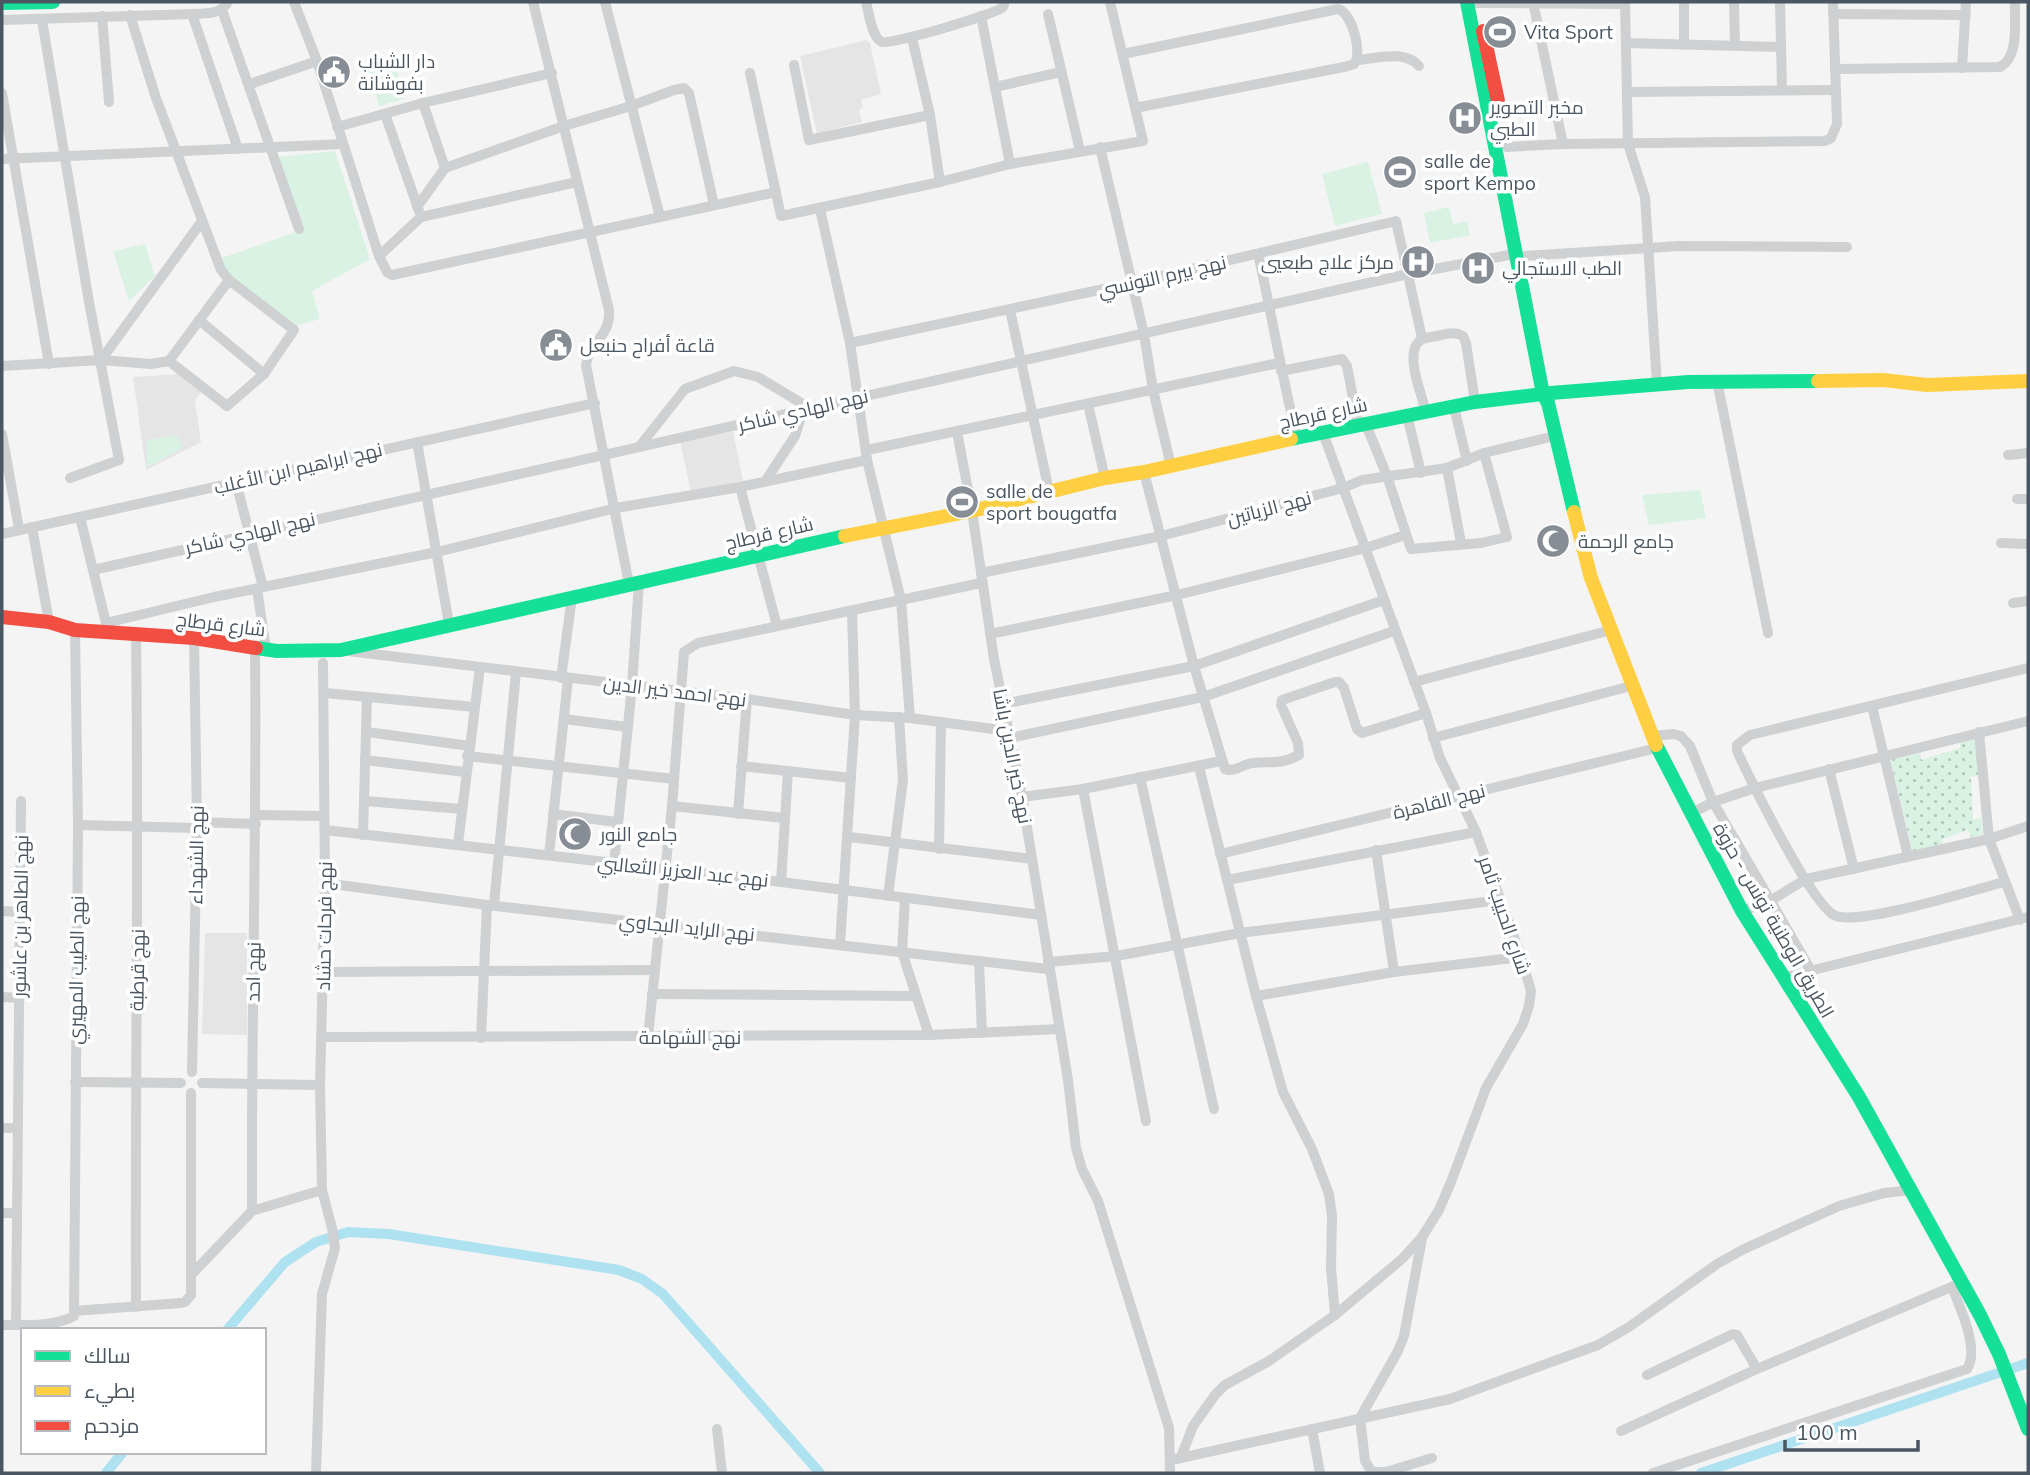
<svg xmlns="http://www.w3.org/2000/svg" width="2030" height="1475" viewBox="0 0 2030 1475" font-family="Mulish,Cairo,sans-serif">
  <defs>
    <pattern id="grass-dots" width="8" height="8" patternUnits="userSpaceOnUse" patternTransform="scale(1.75)"><rect width="8" height="8" fill="#d9f2e3"/><path d="M2 2h.1M6 6h.1" fill="none" stroke="#b2c7bb" stroke-width="1.8" stroke-linecap="round"/></pattern>
  </defs>
  <rect width="100%" height="100%" fill="#f4f4f4"/>
  <g fill="#e6e5e6">
    <polygon points="866,40 870,43 881,94 861,100 863,108 859,110 862,122 826,131 826,133 817,134 800,56"/>
    <polygon points="180,374 201,392 195,401 201,442 146,470 133,377"/>
    <polygon points="733,432 743,481 691,492 680,441"/>
    <polygon points="205,933 247,933 247,1035 202,1034"/>
  </g>
  <polygon fill="url(#grass-dots)" points="1976,739 1979,775 1971,777 1973,820 1981,818 1983,834 1972,838 1968,830 1942,839 1943,846 1913,852 1890,760 1920,753 1921,760 1960,748 1960,743"/>
  <g fill="#d9f2e3">
    <polygon points="394,59 404,99 379,106 367,65"/>
    <polygon points="335,151 370,259 312,291 320,319 295,326 232,278 219,259 302,230 278,157"/>
    <polygon points="1368,162 1382,214 1335,226 1322,174"/>
    <polygon points="1449,207 1453,224 1467,221 1470,235 1430,243 1424,213"/>
    <polygon points="145,244 155,276 129,301 113,251"/>
    <polygon points="177,435 183,448 147,467 146,440"/>
    <polygon points="1700,490 1706,518 1649,525 1642,495"/>
  </g>
  <g fill="none" stroke-linecap="round" stroke-linejoin="round">
    <g stroke="#aee2f0" stroke-width="10">
      <polyline points="227,1330 285,1262 316,1242 348,1232 389,1234 619,1270 642,1279 663,1294 820,1473"/>
      <polyline points="106,1473 123,1452"/>
      <polyline points="1701,1473 2028,1363"/>
    </g>
    <g stroke="#ced0d2" stroke-width="10">
      <polyline points="294,2 317,61 379,256 421,217"/>
      <path d="M 533,2 L 609,310 C 611,337 589,341 586,365 L 629,584"/>
      <polyline points="605,2 660,217"/>
      <path d="M 866,2 C 869,12 871,37 882,42 C 890,45 997,14 1003,7 C 1004,5 1004,3 1005,2"/>
      <polyline points="1533,2 1563,144"/>
      <polyline points="1625,2 1628,144 1645,197 1657,385"/>
      <polyline points="1684,2 1684,44"/>
      <polyline points="1734,2 1735,45"/>
      <polyline points="1780,2 1782,90"/>
      <polyline points="1477,3 1625,4"/>
      <polyline points="222,10 299,229"/>
      <polyline points="192,14 238,149"/>
      <polyline points="1048,14 1080,151"/>
      <polyline points="1833,14 1966,15"/>
      <polyline points="130,15 156,98 221,270 229,280 294,330 264,374 227,406 169,361"/>
      <polyline points="102,16 109,102"/>
      <polyline points="981,16 1010,164"/>
      <path d="M 2,20 L 192,14 C 205,13 221,15 228,2"/>
      <polyline points="42,20 89,302 119,460 70,478"/>
      <polyline points="912,38 930,115 940,182"/>
      <polyline points="1626,43 1781,47"/>
      <path d="M 1123,54 L 1338,9 C 1352,12 1363,54 1354,64 L 1344,67 L 1135,108"/>
      <path d="M 1358,60 C 1378,58 1405,50 1419,66"/>
      <polyline points="794,65 809,140 930,115"/>
      <polyline points="1962,68 1966,2"/>
      <path d="M 1835,69 L 2000,67 C 2020,56 2014,22 2015,2"/>
      <polyline points="750,73 781,216 940,182 1010,164 1143,141 1110,2"/>
      <polyline points="250,84 317,61"/>
      <polyline points="995,87 1061,72"/>
      <polyline points="1627,92 1835,90"/>
      <polyline points="2,93 49,364"/>
      <polyline points="423,103 445,168"/>
      <polyline points="385,114 419,211"/>
      <polyline points="337,127 423,103 552,73"/>
      <polyline points="1100,147 1144,334 1153,390 1171,466"/>
      <polyline points="1507,147 1563,144 1825,141 1831,138 1837,124 1833,2"/>
      <polyline points="2,159 343,144"/>
      <polyline points="417,207 445,168 564,126 631,106 674,90 684,88 689,93 714,205"/>
      <polyline points="820,209 850,343 867,460 901,600 910,718"/>
      <polyline points="421,217 577,182"/>
      <path d="M 1258,254 C 1272,315 1282,377 1297,438"/>
      <polyline points="379,256 387,272 392,275 776,192"/>
      <polyline points="1524,256 1680,246 1847,247"/>
      <polyline points="1010,310 1049,491"/>
      <polyline points="199,320 264,374"/>
      <polyline points="850,343 1132,283 1396,221 1422,338"/>
      <polyline points="101,360 202,221"/>
      <polyline points="169,361 229,280"/>
      <polyline points="2,366 101,360 151,364 169,361"/>
      <polyline points="1281,371 1342,359 1347,366 1358,424"/>
      <polyline points="1717,381 1768,633"/>
      <polyline points="1088,404 1105,478"/>
      <polyline points="1454,407 1467,461"/>
      <path d="M 1426,412 C 1422,395 1403,351 1421,340 C 1425,337 1432,337 1437,336 C 1446,334 1454,331 1463,336 L 1466,343 L 1475,402"/>
      <polyline points="1407,415 1421,473"/>
      <polyline points="1365,422 1387,476 1411,549 1481,543 1507,537 1484,453"/>
      <polyline points="957,432 972,511 994,659 1022,797 1068,1080 1076,1148 1082,1169 1098,1201 1169,1428 1170,1473"/>
      <polyline points="2,434 19,529"/>
      <polyline points="417,442 449,624"/>
      <polyline points="639,447 685,389 734,371 758,377 811,409"/>
      <polyline points="867,450 1279,363"/>
      <polyline points="2008,455 2028,453"/>
      <polyline points="1447,468 1461,543"/>
      <path d="M 1144,472 L 1194,666 L 1225,769 C 1235,773 1242,764 1253,763 C 1272,761 1280,765 1299,755 L 1298,743 L 1281,705 L 1282,700 L 1335,682 L 1339,682 L 1344,688 L 1357,729 L 1362,733 L 1426,713"/>
      <polyline points="766,480 795,436 803,411"/>
      <polyline points="236,482 263,587"/>
      <polyline points="740,487 777,626"/>
      <polyline points="2017,499 2028,499"/>
      <polyline points="80,517 106,623 106,630"/>
      <polyline points="32,527 49,622"/>
      <polyline points="2,534 595,403"/>
      <polyline points="2001,543 2028,544"/>
      <polyline points="93,570 1408,274 1514,254"/>
      <polyline points="981,573 1161,536 1343,488 1362,480 1447,468 1484,453 1555,436"/>
      <polyline points="257,589 266,649"/>
      <polyline points="2013,603 2028,601"/>
      <polyline points="106,623 214,597 437,552 616,508 740,487 867,460"/>
      <polyline points="990,634 1177,595 1366,548 1405,535"/>
      <polyline points="348,651 747,699 855,715 910,718 1008,731"/>
      <polyline points="561,678 572,597"/>
      <polyline points="1414,682 1611,630"/>
      <polyline points="325,693 475,707"/>
      <polyline points="1003,704 1194,666 1384,600"/>
      <polyline points="1872,706 1908,856"/>
      <polyline points="564,719 627,727"/>
      <polyline points="367,732 470,746"/>
      <polyline points="1979,732 1989,839 2020,920"/>
      <polyline points="1652,736 1674,734 1681,736 1690,746 1713,802 1812,972"/>
      <polyline points="1010,738 1203,697 1394,631"/>
      <polyline points="1433,738 1631,686"/>
      <polyline points="467,756 674,779"/>
      <polyline points="365,760 465,772"/>
      <polyline points="741,766 851,778"/>
      <polyline points="1199,767 1256,996 1283,1092 1312,1149 1329,1194 1332,1216 1331,1268 1335,1315"/>
      <polyline points="1829,769 1854,869"/>
      <polyline points="1140,777 1214,1109"/>
      <polyline points="1083,789 1146,1121"/>
      <polyline points="1022,797 1083,789 1221,761"/>
      <polyline points="365,801 462,809"/>
      <polyline points="672,806 784,818"/>
      <polyline points="553,814 617,822"/>
      <polyline points="738,814 747,699"/>
      <polyline points="1690,814 1713,802 1755,788 2028,721"/>
      <polyline points="256,815 324,816"/>
      <polyline points="197,822 256,824"/>
      <polyline points="78,825 197,828"/>
      <polyline points="325,830 781,882 1041,915"/>
      <polyline points="363,835 367,697"/>
      <polyline points="849,837 1032,859"/>
      <polyline points="458,844 480,667"/>
      <polyline points="939,849 941,722"/>
      <polyline points="1376,850 1394,972"/>
      <polyline points="1220,854 1657,748"/>
      <polyline points="549,855 568,679"/>
      <polyline points="614,864 632,686 639,583"/>
      <polyline points="1227,880 1476,832"/>
      <polyline points="781,882 788,771"/>
      <path d="M 2004,882 C 1973,890 1862,925 1836,916 C 1813,908 1750,779 1737,751 L 1737,745 L 1750,735 L 2028,668"/>
      <polyline points="325,883 487,905 1048,969"/>
      <polyline points="888,896 903,780 899,717"/>
      <polyline points="905,898 902,952 929,1035"/>
      <polyline points="494,905 516,672"/>
      <polyline points="2,911 20,912"/>
      <polyline points="1742,911 1770,901 1806,879 1989,839 2028,826"/>
      <polyline points="840,944 855,715 852,611"/>
      <polyline points="979,961 982,1033"/>
      <polyline points="1048,962 1116,956 1240,933 1500,900"/>
      <polyline points="322,972 655,970"/>
      <polyline points="1785,977 2028,917"/>
      <polyline points="652,994 914,996"/>
      <polyline points="1256,996 1394,972 1521,957"/>
      <polyline points="2,997 19,998"/>
      <polyline points="322,1037 929,1035 1059,1029"/>
      <polyline points="648,1037 672,806 684,652 698,643 981,583"/>
      <polyline points="481,1038 487,905"/>
      <polyline points="192,1072 197,822 194,638"/>
      <polyline points="75,1082 181,1083"/>
      <polyline points="202,1083 320,1085"/>
      <polyline points="2,1128 17,1128"/>
      <polyline points="252,1211 322,1190"/>
      <polyline points="2,1213 17,1213"/>
      <polyline points="1422,1238 1404,1336 1398,1351 1360,1418 1365,1461 1372,1472 1386,1472 1432,1458"/>
      <path d="M 192,1274 L 252,1211 C 251,1023 257,835 255,647"/>
      <path d="M 136,1307 C 135,1082 139,858 136,634"/>
      <polyline points="74,1311 181,1303 185,1302 191,1295 191,1093"/>
      <path d="M 2,1325 C 24,1325 54,1327 74,1316 L 78,825 L 75,630"/>
      <polyline points="16,1325 21,801"/>
      <polyline points="1647,1375 1733,1334 1737,1335 1757,1369 1956,1285"/>
      <polyline points="717,1429 722,1473"/>
      <polyline points="1312,1429 1320,1473"/>
      <polyline points="1621,1431 1757,1369"/>
      <polyline points="1181,1457 1193,1426 1215,1395 1225,1385 1269,1361 1335,1315 1402,1259 1422,1237 1439,1210 1451,1182 1486,1088 1523,1024 1529,1006 1531,991 1521,957 1476,832 1440,758 1426,713 1323,433"/>
      <polyline points="1176,1459 1450,1399 1598,1345 1629,1327 1717,1264 1744,1249 1839,1206 1884,1193 1912,1190"/>
      <polyline points="316,1473 322,1294 335,1248 332,1228 322,1190 320,1085 325,883 323,663"/>
      <path d="M 1653,1473 L 1967,1369 C 1980,1349 1960,1308 1952,1287"/>
    </g>
    <g stroke="#16e098" stroke-width="14">
      <polyline points="1467,2 1543,394 1548,403 1574,512"/>
      <polyline points="2,3 53,2"/>
      <polyline points="1291,439 1475,402 1551,393 1688,382 1818,381"/>
      <polyline points="256,648 277,651 341,650 845,536"/>
      <polyline points="1656,745 1742,911 1859,1097 1980,1315 1999,1354 2028,1429"/>
    </g>
    <g stroke="#ffcf43" stroke-width="14">
      <polyline points="1818,381 1883,380 1927,385 2028,381"/>
      <polyline points="1574,512 1591,578 1656,745"/>
      <polyline points="845,536 972,511 1105,478 1144,472 1291,439"/>
    </g>
    <g stroke="#f24e42" stroke-width="14">
      <polyline points="1483,31 1498,101"/>
      <polyline points="2,617 49,622 75,630 194,638 256,648"/>
    </g>
  </g>
  <defs>
    <g id="stadium-disc" transform="scale(1.75)"><circle r="9.5" fill="#868d94" stroke="#fff"/><path d="M0-5a6.5 5 0 1 0 0 10a6.5 5 0 1 0 0-10ZM-3.5-1.8h7v3.6h-7Z" fill="#fff"/></g>
    <g id="civic-disc" transform="scale(1.75)"><circle r="9.5" fill="#868d94" stroke="#fff"/><path d="M-.6-6.5H3V-4.5H.6V-3L4-1V1h2V6H-6V1h2V-1L-.6-3ZM-1.2 2.5V6h2.4V2.5Z" fill="#fff"/></g>
    <g id="hospital-disc" transform="scale(1.75)"><circle r="9.5" fill="#868d94" stroke="#fff"/><path d="M-5-5h3v3.5h4V-5h3V5h-3V1.5h-4V5h-3Z" fill="#fff"/></g>
    <g id="mosque-disc" transform="scale(1.75)"><circle r="9.5" fill="#868d94" stroke="#fff"/><path d="M3.5-4.9A6 6 0 1 0 3.5 4.9A5 5 0 1 1 3.5-4.9Z" fill="#fff"/></g>
  </defs>
  <g fill-rule="evenodd">
    <use href="#stadium-disc" x="1500" y="32"/>
    <use href="#civic-disc" x="334" y="72"/>
    <use href="#hospital-disc" x="1465" y="118"/>
    <use href="#stadium-disc" x="1400" y="172"/>
    <use href="#hospital-disc" x="1418" y="262"/>
    <use href="#hospital-disc" x="1478" y="268"/>
    <use href="#civic-disc" x="556" y="345"/>
    <use href="#stadium-disc" x="962" y="502"/>
    <use href="#mosque-disc" x="1553" y="541"/>
    <use href="#mosque-disc" x="575" y="834"/>
  </g>
  <g text-anchor="middle" dominant-baseline="central" stroke-width="7" stroke-linejoin="round" paint-order="stroke">
    <g font-size="19" fill="#4a5661" stroke="#fff" text-anchor="start">
      <text x="1524" y="32">Vita Sport</text>
      <text x="358" y="61">دار الشباب<tspan x="358" dy="22">بفوشانة</tspan></text>
      <text x="1490" y="107">مخبر التصوير<tspan x="1490" dy="22">الطبي</tspan></text>
      <text x="1424" y="161">salle de<tspan x="1424" dy="22">sport Kempo</tspan></text>
      <text x="1394" y="262" text-anchor="end">مركز علاج طبعيي</text>
      <text x="1502" y="268">الطب الاستجالي</text>
      <text x="580" y="345">قاعة أفراح حنبعل</text>
      <text x="986" y="491">salle de<tspan x="986" dy="22">sport bougatfa</tspan></text>
      <text x="1578" y="541">جامع الرحمة</text>
      <text x="600" y="834">جامع النور</text>
    </g>
    <g font-size="19" fill="#4a5661" stroke="#fff">
      <text transform="translate(1162 276) rotate(-13)">نهج بيرم التونسي</text>
      <text transform="translate(803 410) rotate(-13)">نهج الهادي شاكر</text>
      <text transform="translate(1323 413) rotate(-12)">شارع قرطاج</text>
      <text transform="translate(298 468) rotate(-13)">نهج ابراهيم ابن الأغلب</text>
      <text transform="translate(1269 508) rotate(-15)">نهج الزياتين</text>
      <text transform="translate(250 533) rotate(-13)">نهج الهادي شاكر</text>
      <text transform="translate(769 533) rotate(-13)">شارع قرطاج</text>
      <text transform="translate(221 624) rotate(7)">شارع قرطاج</text>
      <text transform="translate(675 691) rotate(7)">نهج احمد خير الدين</text>
      <text transform="translate(1013 756) rotate(79)">نهج خير الدين باشا</text>
      <text transform="translate(1439 801) rotate(-14)">نهج القاهرة</text>
      <text transform="translate(196 855) rotate(-89)">نهج الشهداء</text>
      <text transform="translate(683 871) rotate(6)">نهج عبد العزيز الثعالبي</text>
      <text transform="translate(1505 915) rotate(71)">شارع الحبيب ثامر</text>
      <text transform="translate(20 916) rotate(-89)">نهج الطاهر بن عاشور</text>
      <text transform="translate(1774 920) rotate(60)">الطريق الوطنية تونس - حزوة</text>
      <text transform="translate(324 926) rotate(-89)">نهج فرحات حشاد</text>
      <text transform="translate(687 927) rotate(6)">نهج الرايد البجاوي</text>
      <text transform="translate(76 970) rotate(-89)">نهج الطيب المهيري</text>
      <text transform="translate(137 970) rotate(-89)">نهج قرطبة</text>
      <text transform="translate(253 972) rotate(-89)">نهج احد</text>
      <text x="690" y="1037">نهج الشهامة</text>
    </g>
  </g>
  <rect width="2030" height="1475" fill="none" stroke="#4a5661" stroke-width="7"/>
  <rect x="21" y="1328" width="245" height="126" fill="#ffffff" stroke="#b7bbc0" stroke-width="2"/>
  <rect x="35" y="1351" width="35" height="10" fill="#16e098" stroke="#b7bbc0" stroke-width="2"/>
  <text x="84" y="1363" font-size="21" fill="#4a5661">سالك</text>
  <rect x="35" y="1386" width="35" height="10" fill="#ffcf43" stroke="#b7bbc0" stroke-width="2"/>
  <text x="84" y="1398" font-size="21" fill="#4a5661">بطيء</text>
  <rect x="35" y="1421" width="35" height="10" fill="#f24e42" stroke="#b7bbc0" stroke-width="2"/>
  <text x="84" y="1433" font-size="21" fill="#4a5661">مزدحم</text>
  <path d="M1785 1440v10h133v-10" fill="none" stroke="#4a5661" stroke-width="3.5"/>
  <text x="1796" y="1440" font-size="21" fill="#4a5661" stroke="#ffffff" stroke-width="5" paint-order="stroke">100 m</text>
</svg>
